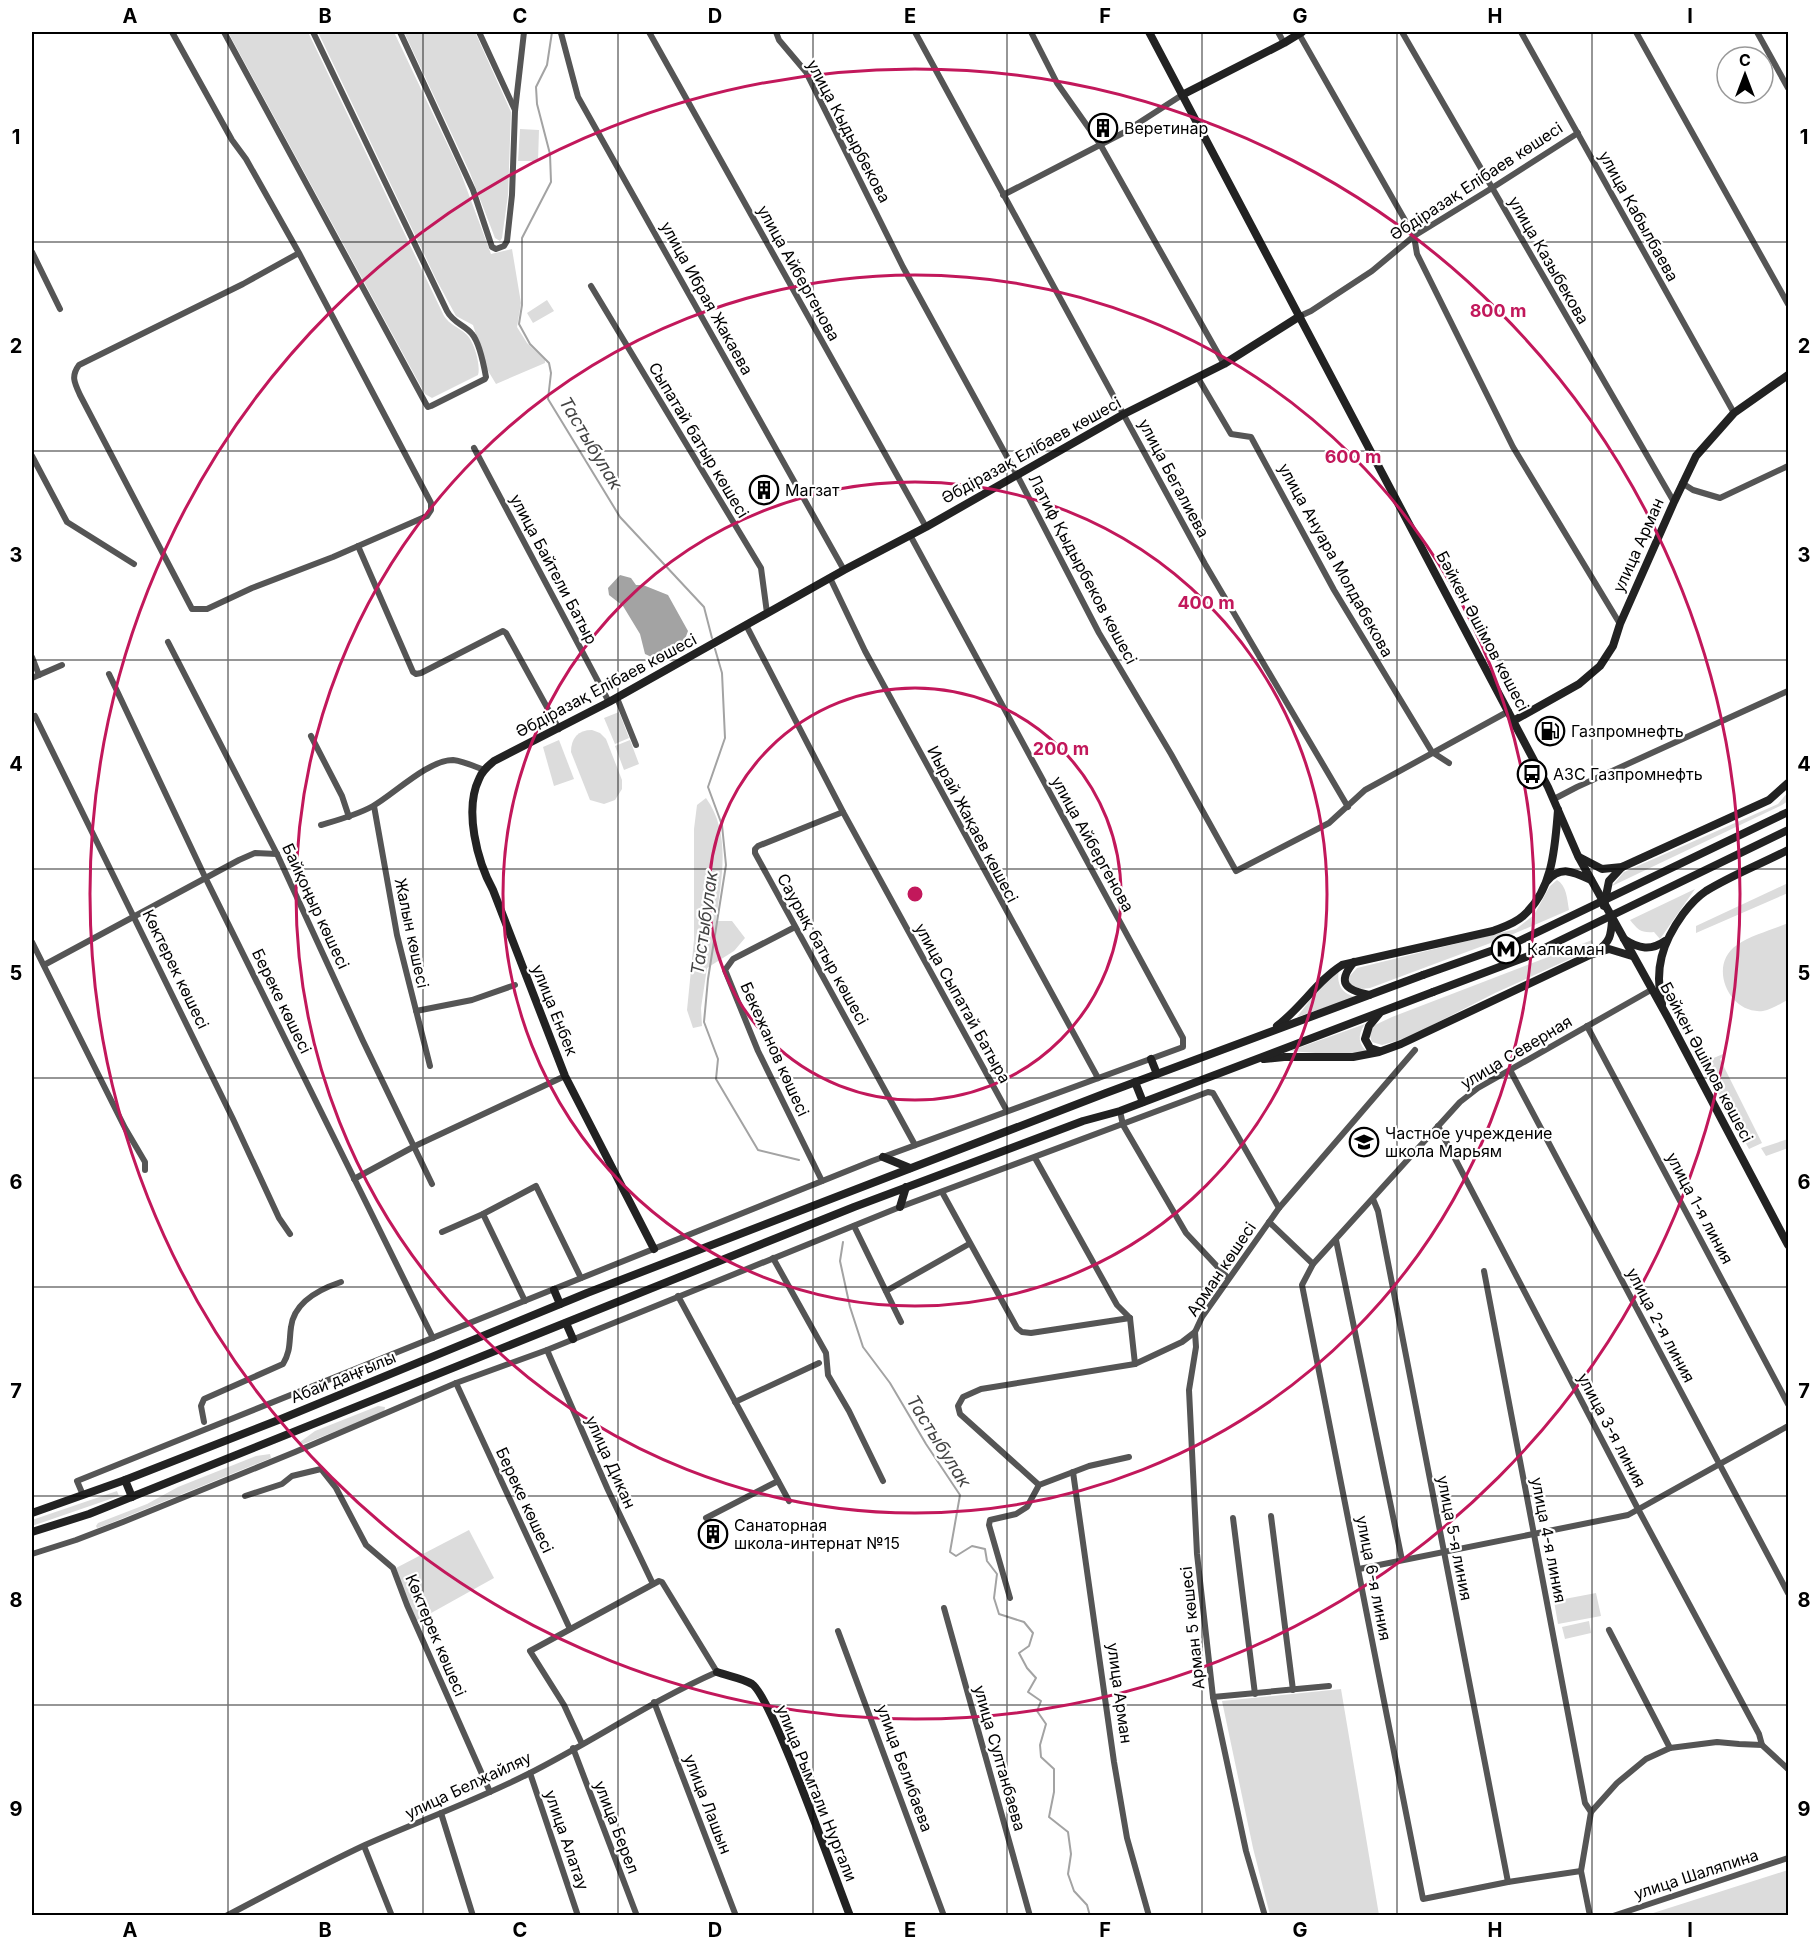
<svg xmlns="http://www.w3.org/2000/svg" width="1820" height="1947" viewBox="0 0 1820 1947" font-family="Inter,sans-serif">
  <rect width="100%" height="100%" fill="#fff"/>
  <g fill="#dcdcdc">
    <path d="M 228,32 L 308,32 L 444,316 C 450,325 458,327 466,334 C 474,341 481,365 478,375 L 432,398 L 425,394 Z"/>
    <polygon points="318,32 394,32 460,171 491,254 512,249 521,303 517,327 527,343 545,360 545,363 496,384 487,369 473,325 456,316 436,279"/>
    <polygon points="404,32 475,32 511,112 508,195 502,238 500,241 495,238 470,173"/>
    <polygon points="520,129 539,130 538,161 518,161"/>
    <polygon points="547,300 554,311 533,323 527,313"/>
    <polygon points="619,712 629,738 615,744 604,718"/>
    <path d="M 592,730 L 600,733 L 606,739 L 622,780 L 622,789 L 615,800 L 604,804 L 590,800 L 571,752 C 571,738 578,730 592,730 Z"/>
    <polygon points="559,740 574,779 554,786 543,747"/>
    <polygon points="630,740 639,764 624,770 615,746"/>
    <polygon points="1788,792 1788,801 1782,805 1612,886 1624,872 1778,804"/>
    <path d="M 706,798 C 732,834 721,880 716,921 L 732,921 L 745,938 L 734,951 L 707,968 L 701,1008 L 702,1026 L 693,1028 L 687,1010 L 694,940 L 694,829 L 697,805 Z"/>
    <path d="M 1557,880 C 1567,886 1567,899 1569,910 L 1504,938 L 1370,988 L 1361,989 L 1349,984 L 1348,978 L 1357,968 L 1516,929 L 1534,915 L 1550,886 Z"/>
    <polygon points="1788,883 1788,893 1696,933 1696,926"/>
    <path d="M 1695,889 L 1660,939 L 1654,932 C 1641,933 1638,930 1630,920 Z"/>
    <path d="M 1788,923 L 1788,1000 C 1781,1003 1771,1010 1763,1011 C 1729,1015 1707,965 1737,945 C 1751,935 1772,930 1788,923 Z"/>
    <polygon points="1592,940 1594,946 1583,953 1495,993 1407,1038 1382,1045 1372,1042 1369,1033 1375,1025 1392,1017"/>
    <path d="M 1339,970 C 1336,984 1342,994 1356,997 L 1297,1017 L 1324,982 Z"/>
    <path d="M 1365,1024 C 1357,1035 1358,1045 1369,1053 L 1341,1055 L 1290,1051 Z"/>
    <polygon points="1723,1054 1724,1056 1720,1059 1762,1143 1749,1149 1702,1063"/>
    <polygon points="1788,1139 1788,1148 1766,1156 1761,1148"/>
    <polygon points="378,1406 385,1407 384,1412 301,1445 300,1442 315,1431"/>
    <polygon points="270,1454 271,1458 106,1525 97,1528 96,1526 98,1523 147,1504 178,1487 256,1456"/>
    <polygon points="117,1491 119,1496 32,1526 32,1520"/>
    <polygon points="469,1530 494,1578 415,1622 396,1568"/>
    <polygon points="1596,1593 1601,1616 1558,1624 1554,1601"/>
    <polygon points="1589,1621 1591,1633 1565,1639 1562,1627"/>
    <polygon points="1341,1689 1379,1915 1270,1915 1253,1848 1222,1701"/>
    <polygon points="1788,1870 1788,1915 1647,1915"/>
  </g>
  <polygon fill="#a3a3a3" points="620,575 631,578 636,585 643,585 668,595 688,631 682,647 656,659 645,654 640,634 623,606 609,595 608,588"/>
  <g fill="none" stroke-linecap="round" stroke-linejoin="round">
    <g stroke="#a3a3a3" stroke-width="2">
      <polyline points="552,32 547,65 536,87 537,104 550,154 551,182 522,238 522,305 519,324 530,344 549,363 551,373 548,399 620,517 704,607 712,638"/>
      <polyline points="715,649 722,673 725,738 708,787 722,825 726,865 708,979 704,1022 718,1059 716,1079 758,1150 799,1160"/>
      <polyline points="843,1242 840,1261 850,1307 863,1347 890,1383 926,1444 960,1495 950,1552 956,1556 972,1546 985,1549 987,1561 997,1574 994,1598 999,1614 1024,1622 1033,1633 1029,1646 1019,1653 1027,1668 1036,1678 1028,1692 1041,1701 1037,1711 1046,1724 1040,1745 1041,1757 1054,1769 1054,1792 1049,1817 1068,1832 1071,1854 1068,1874 1074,1891 1087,1905 1090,1916"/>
    </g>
    <g stroke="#555" stroke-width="6">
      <path d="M 172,32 L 232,140 L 246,159 L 299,253 L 431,503 L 431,510 L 427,516 L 333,557 L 252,588 L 207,609 L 192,609 L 80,395 C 74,382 71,376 79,365 L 243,284 L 299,253"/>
      <path d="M 224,32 L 426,404 L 428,407 L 431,406 L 485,379 L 486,377 C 484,366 479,342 472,334 C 465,325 453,323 447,311 L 313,32"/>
      <polyline points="400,32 473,190 492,247 496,249 504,246 507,241 512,195 515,111 524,32"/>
      <polyline points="479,32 515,110"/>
      <polyline points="649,32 926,527"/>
      <polyline points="776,32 779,40 806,72 903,267 1017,475 1099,633 1171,754 1236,871 1329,823 1365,790 1509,711"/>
      <polyline points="915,32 1205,564 1348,807"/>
      <polyline points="1031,32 1057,83 1100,144 1224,364"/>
      <polyline points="1278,32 1284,43"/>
      <polyline points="1402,32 1674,502"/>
      <polyline points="1521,32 1734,413"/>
      <polyline points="1636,32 1788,304"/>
      <polyline points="1757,32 1788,88"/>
      <polyline points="561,33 578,97 844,570"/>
      <polyline points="1299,34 1414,236 1417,254 1513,447 1620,624"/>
      <polyline points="1003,195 1123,133 1182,95"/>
      <polyline points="32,252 60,309"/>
      <polyline points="591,286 761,568 767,613"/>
      <polyline points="1300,316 1311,311 1372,271 1414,236 1492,188 1578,133"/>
      <polyline points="1198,378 1231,434 1251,437 1334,590 1432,752 1449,763"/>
      <polyline points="474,448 609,702"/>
      <polyline points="32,456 67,522 134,564"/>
      <polyline points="1682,483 1693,490 1720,498 1788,466"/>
      <polyline points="358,546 413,672 416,674 421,673 503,631 506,633 559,729"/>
      <polyline points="831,580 865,651 1098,1078"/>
      <polyline points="746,625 843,812 1007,1111"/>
      <polyline points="168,642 277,854 363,1041 432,1184"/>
      <polyline points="32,657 39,675"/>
      <polyline points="109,674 205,877 433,1338"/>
      <polyline points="32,678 62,665"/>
      <polyline points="617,698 636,745"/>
      <polyline points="35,716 233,1119 279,1218 290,1234"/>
      <polyline points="311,736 342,796 349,817"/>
      <polyline points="1554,799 1577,787 1788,691"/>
      <polyline points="374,806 397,935 430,1066"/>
      <polyline points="843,812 758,846 755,849 755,853 915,1145"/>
      <path d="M 321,825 C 338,820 357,815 373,806 C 393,795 428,760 453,760 C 463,761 474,766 484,770"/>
      <polyline points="795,927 733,959 725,970 758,1051 822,1181"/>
      <polyline points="32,942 125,1128 145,1162 145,1170"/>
      <polyline points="44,965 239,860 255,853 277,854"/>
      <polyline points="416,1011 472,1000 515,985"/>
      <polyline points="1587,1026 1788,1404"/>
      <polyline points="1510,1070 1788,1593"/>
      <polyline points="1120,1111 1123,1125 1186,1233 1228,1278"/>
      <polyline points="1438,1126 1638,1509 1759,1734 1762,1745"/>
      <polyline points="1035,1158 1117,1305 1130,1318"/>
      <polyline points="354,1179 415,1146 565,1076"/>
      <polyline points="942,1192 1017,1328 1022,1332 1031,1333 1130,1318"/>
      <polyline points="1373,1199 1378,1211 1508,1882"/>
      <polyline points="483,1214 525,1301"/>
      <polyline points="1269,1222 1313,1264"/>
      <polyline points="854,1226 901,1322"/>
      <polyline points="442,1232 483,1214 536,1186 581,1278"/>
      <polyline points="1336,1240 1402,1560"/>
      <polyline points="773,1258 826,1353 828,1375 849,1411 883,1481"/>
      <polyline points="1484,1271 1585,1803 1591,1812"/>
      <polyline points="886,1291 969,1244"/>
      <polyline points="678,1296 789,1501"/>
      <polyline points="1130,1318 1135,1364"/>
      <polyline points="1195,1332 1196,1347 1189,1390 1197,1554 1213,1697 1246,1851 1265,1916"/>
      <polyline points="547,1350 608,1490 653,1584"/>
      <polyline points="456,1383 570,1629"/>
      <polyline points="735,1402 819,1363"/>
      <path d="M 204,1422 L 201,1406 L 204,1399 L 283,1364 C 291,1351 289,1341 291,1327 C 294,1302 320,1289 341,1282"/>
      <polyline points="1073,1472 1114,1762 1127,1838 1149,1916"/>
      <polyline points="1039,1485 960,1414 958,1406 963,1397 981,1389 1135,1364 1182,1342 1195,1332 1202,1317 1279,1208 1415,1050"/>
      <polyline points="83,1495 77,1481 872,1161 1183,1047 1183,1038 910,535"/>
      <polyline points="245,1496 282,1484 292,1476 321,1469 336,1488 366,1545 393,1568 407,1605 490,1792"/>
      <polyline points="1271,1516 1293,1690"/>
      <polyline points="706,1518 778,1481"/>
      <polyline points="1233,1518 1255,1694"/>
      <polyline points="32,1554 76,1540 123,1522 295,1452 456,1383 547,1350 900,1207 1208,1092 1213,1093 1279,1208"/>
      <polyline points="1359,1569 1628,1515 1788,1426"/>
      <polyline points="1010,1598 989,1525 990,1520 1016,1514 1027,1507 1039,1485 1089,1466 1129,1457"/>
      <polyline points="944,1608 1030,1916"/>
      <polyline points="1609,1630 1670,1748"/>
      <polyline points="838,1631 944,1916"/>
      <polyline points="1213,1697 1329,1686"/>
      <polyline points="654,1702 736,1916"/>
      <polyline points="573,1748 637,1916"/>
      <polyline points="530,1773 578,1916"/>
      <polyline points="441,1813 473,1916"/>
      <polyline points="364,1846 392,1916"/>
      <polyline points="1581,1871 1508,1882 1423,1899 1302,1285 1313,1264 1460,1102 1478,1088 1651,990"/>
      <path d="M 226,1916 C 272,1892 318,1867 365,1845 C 419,1821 475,1801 528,1774 C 592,1742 651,1701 717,1672 L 662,1582 L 659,1581 L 530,1651 L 564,1705 L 582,1744"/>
      <polyline points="1590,1916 1581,1871 1591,1812 1617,1783 1646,1759 1670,1748 1717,1742 1739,1744 1762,1745 1788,1769"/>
      <polyline points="1613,1916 1788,1858"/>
    </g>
    <g stroke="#222" stroke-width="8">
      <polyline points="1149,32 1548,787 1578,856 1668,1018 1788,1245"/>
      <polyline points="1182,95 1284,43 1302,32"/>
      <polyline points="1513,721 1579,684 1600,666 1613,646 1620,624 1674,502 1696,456 1734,413 1788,375"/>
      <polyline points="1579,857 1602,869 1622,867 1769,800 1788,783"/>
      <path d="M 1547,881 C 1561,865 1574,872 1591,880"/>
      <polyline points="1604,906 1609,881 1622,867"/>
      <path d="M 1624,939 C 1639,949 1651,951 1665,941"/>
      <path d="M 1598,950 C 1610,942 1611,935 1612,921"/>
      <path d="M 1354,962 C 1336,983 1346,990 1369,995"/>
      <path d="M 1662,1004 C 1654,969 1662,943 1683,914 C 1689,906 1697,897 1706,891 C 1732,875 1761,864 1788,850"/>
      <path d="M 1277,1026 C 1301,1008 1317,981 1342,965 L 1493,931 C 1503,927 1514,924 1523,916 C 1553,890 1555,847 1558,810"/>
      <polyline points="1379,1051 1370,1048 1365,1039 1369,1026 1379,1014"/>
      <polyline points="1151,1059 1157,1074"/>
      <polyline points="1264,1059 1284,1057 1353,1057 1379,1052 1401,1044 1590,955 1609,949 1632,956"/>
      <polyline points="1135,1082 1143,1102"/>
      <polyline points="883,1157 910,1168"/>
      <polyline points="900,1207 906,1187"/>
      <path d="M 654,1249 L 565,1076 L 493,890 C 477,861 464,810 479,779 C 482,771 488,766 494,761 L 609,702 L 844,570 L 926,527 L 1124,414 L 1224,364 L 1300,316"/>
      <polyline points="554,1290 560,1304"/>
      <polyline points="566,1323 573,1339"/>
      <polyline points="125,1480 132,1497"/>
      <polyline points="32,1513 125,1480 281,1419 587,1293 1106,1093 1423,975"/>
      <polyline points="32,1532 89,1514 854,1207 1083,1121 1120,1111 1433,992"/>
      <path d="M 717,1672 C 728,1676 742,1678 752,1684 C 772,1697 836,1881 850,1916"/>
    </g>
    <g stroke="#222" stroke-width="8">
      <polyline points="1423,975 1519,941 1788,812"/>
      <polyline points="1433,992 1526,957 1788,830"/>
    </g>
  </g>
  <path fill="none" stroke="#000" stroke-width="1.5" stroke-opacity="0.55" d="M 228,32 L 228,1916M 423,32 L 423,1916M 618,32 L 618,1916M 813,32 L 813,1916M 1007,32 L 1007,1916M 1202,32 L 1202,1916M 1397,32 L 1397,1916M 1592,32 L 1592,1916M 32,242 L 1788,242M 32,451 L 1788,451M 32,660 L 1788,660M 32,869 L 1788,869M 32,1078 L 1788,1078M 32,1287 L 1788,1287M 32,1496 L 1788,1496M 32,1705 L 1788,1705"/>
  <g fill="none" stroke="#c2185b" stroke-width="3">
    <circle cx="915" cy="894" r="206"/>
    <circle cx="915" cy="894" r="412"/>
    <circle cx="915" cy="894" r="619"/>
    <circle cx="915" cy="894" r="825"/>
  </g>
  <defs>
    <g id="building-ring" transform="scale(1.5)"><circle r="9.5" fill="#fff" stroke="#000" stroke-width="1.5"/><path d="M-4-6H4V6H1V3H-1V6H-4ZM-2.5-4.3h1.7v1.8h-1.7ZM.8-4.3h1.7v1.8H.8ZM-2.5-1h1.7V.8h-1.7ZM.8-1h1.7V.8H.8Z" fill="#000"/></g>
    <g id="fuel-ring" transform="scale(1.5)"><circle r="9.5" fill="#fff" stroke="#000" stroke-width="1.5"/><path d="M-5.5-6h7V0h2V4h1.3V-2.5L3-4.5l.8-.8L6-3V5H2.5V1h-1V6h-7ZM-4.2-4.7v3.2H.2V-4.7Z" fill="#000"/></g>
    <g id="bus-ring" transform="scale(1.5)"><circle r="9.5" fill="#fff" stroke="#000" stroke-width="1.5"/><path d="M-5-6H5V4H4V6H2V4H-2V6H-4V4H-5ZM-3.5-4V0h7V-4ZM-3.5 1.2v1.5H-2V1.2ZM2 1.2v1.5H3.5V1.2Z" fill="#000"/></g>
    <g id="metro-ring" transform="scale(1.5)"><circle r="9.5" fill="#fff" stroke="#000" stroke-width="1.5"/><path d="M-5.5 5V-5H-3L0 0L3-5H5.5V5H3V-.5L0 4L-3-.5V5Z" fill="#000"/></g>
    <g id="school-ring" transform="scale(1.5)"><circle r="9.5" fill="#fff" stroke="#000" stroke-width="1.5"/><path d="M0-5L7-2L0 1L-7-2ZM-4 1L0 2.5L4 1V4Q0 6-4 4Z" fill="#000"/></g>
  </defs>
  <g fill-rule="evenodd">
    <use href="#building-ring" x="1103" y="128"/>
    <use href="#building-ring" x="764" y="490"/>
    <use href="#fuel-ring" x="1550" y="731"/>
    <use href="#bus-ring" x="1532" y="774"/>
    <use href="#metro-ring" x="1506" y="949"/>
    <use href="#school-ring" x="1364" y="1142"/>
    <use href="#building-ring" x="713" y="1534"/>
  </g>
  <g text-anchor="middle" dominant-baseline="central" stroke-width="4.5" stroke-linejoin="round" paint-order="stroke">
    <g font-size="16" fill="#000" stroke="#fff" text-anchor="start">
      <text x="1124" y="128">Веретинар</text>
      <text x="785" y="490">Магзат</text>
      <text x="1571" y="731">Газпромнефть</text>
      <text x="1553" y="774">АЗС Газпромнефть</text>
      <text x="1527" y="949">Калкаман</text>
      <text x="1385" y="1133">Частное учреждение<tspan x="1385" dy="18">школа Марьям</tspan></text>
      <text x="734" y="1525">Санаторная<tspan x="734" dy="18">школа-интернат №15</tspan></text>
    </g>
    <g font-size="16" fill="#000" stroke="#fff">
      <text transform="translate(849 131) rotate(62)">улица Кыдырбекова</text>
      <text transform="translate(1476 181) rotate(-33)">Әбдіразақ Елібаев көшесі</text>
      <text transform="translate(1639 216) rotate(61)">улица Кабылбаева</text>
      <text transform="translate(1549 260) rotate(60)">улица Казыбекова</text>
      <text transform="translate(799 273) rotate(61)">улица Айбергенова</text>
      <text transform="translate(707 298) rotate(61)">улица Ибрая Жакаева</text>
      <text transform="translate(699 440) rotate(59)">Сыпатай батыр көшесі</text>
      <text transform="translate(1031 450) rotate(-29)">Әбдіразақ Елібаев көшесі</text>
      <text transform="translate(1174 478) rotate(62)">улица Бегалиева</text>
      <text transform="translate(1638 545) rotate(-66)">улица Арман</text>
      <text transform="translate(1336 560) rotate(61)">улица Ануара Молдабекова</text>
      <text transform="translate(554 569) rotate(62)">улица Байтели Батыр</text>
      <text transform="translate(1083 569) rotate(62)">Латиф Қыдырбеков көшесі</text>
      <text transform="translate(1483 631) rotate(62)">Бәйкен Әшімов көшесі</text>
      <text transform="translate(606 685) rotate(-28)">Әбдіразақ Елібаев көшесі</text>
      <text transform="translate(973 824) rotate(62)">Иырай Жақаев көшесі</text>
      <text transform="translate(1093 844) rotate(61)">улица Айбергенова</text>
      <text transform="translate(316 906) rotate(65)">Байқоңыр көшесі</text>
      <text transform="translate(412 933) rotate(78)">Жалын көшесі</text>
      <text transform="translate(823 949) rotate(61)">Саурық батыр көшесі</text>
      <text transform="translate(176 969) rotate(64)">Көктерек көшесі</text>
      <text transform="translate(282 1001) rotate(64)">Береке көшесі</text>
      <text transform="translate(963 1003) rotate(61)">улица Сыпатай Батыра</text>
      <text transform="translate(555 1010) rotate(68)">улица Енбек</text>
      <text transform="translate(775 1049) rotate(66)">Бекежанов көшесі</text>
      <text transform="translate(1516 1052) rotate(-31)">улица Северная</text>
      <text transform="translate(1707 1062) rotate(62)">Бәйкен Әшімов көшесі</text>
      <text transform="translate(1700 1208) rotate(62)">улица 1-я линия</text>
      <text transform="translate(1221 1269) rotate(-56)">Арман көшесі</text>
      <text transform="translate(1661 1325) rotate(62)">улица 2-я линия</text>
      <text transform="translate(343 1377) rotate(-22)">Абай даңғылы</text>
      <text transform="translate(1612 1430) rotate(62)">улица 3-я линия</text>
      <text transform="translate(611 1462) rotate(66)">улица Дикан</text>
      <text transform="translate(525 1500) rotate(65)">Береке көшесі</text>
      <text transform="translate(1455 1538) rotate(79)">улица 5-я линия</text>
      <text transform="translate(1549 1540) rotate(79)">улица 4-я линия</text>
      <text transform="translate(1374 1578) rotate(79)">улица 6-я линия</text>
      <text transform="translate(1192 1628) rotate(-96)">Арман 5 көшесі</text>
      <text transform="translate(436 1635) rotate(67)">Көктерек көшесі</text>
      <text transform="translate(1120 1693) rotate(82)">улица Арман</text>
      <text transform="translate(1000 1758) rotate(74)">улица Султанбаева</text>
      <text transform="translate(905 1768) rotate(70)">улица Белибаева</text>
      <text transform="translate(468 1785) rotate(-25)">улица Белжайляу</text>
      <text transform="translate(817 1793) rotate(68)">улица Рымгали Нургали</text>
      <text transform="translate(708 1804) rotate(69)">улица Лашын</text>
      <text transform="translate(617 1827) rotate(69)">улица Берел</text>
      <text transform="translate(567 1840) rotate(71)">улица Алатау</text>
      <text transform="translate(1696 1874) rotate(-18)">улица Шаляпина</text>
    </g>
    <g font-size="18" font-style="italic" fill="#444" stroke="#fff">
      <text transform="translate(591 443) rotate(59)">Тастыбулак</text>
      <text transform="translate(704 923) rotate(-82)">Тастыбулак</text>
      <text transform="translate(939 1441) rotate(58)">Тастыбулак</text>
    </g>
  </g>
  <circle cx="915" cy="894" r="9" fill="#c2185b" stroke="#fff" stroke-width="3"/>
  <g font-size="18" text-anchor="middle" font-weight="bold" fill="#c2185b" stroke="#fff" stroke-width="4.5" stroke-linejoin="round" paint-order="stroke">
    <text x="1498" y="317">800 m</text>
    <text x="1353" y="463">600 m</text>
    <text x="1206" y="609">400 m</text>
    <text x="1061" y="755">200 m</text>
  </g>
  <rect width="1820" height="1947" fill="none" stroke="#ffffff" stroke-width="66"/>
  <g transform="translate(1745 75)"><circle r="28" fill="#ffffff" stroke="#999999" stroke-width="1.5"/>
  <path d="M0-4.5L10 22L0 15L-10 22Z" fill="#000000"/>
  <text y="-9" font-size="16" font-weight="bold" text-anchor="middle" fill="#000000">С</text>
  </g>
  <rect x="33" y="33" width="1754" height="1881" fill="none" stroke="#000" stroke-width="2"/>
  <g font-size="20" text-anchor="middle" font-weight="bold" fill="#000">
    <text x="130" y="23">A</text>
    <text x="325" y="23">B</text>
    <text x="520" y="23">C</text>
    <text x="715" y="23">D</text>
    <text x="910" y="23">E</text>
    <text x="1105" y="23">F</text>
    <text x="1300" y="23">G</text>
    <text x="1495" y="23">H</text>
    <text x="1690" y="23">I</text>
    <text x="16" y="144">1</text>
    <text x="1804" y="144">1</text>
    <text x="16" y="353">2</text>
    <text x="1804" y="353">2</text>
    <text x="16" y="562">3</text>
    <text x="1804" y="562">3</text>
    <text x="16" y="771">4</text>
    <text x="1804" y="771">4</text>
    <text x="16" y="980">5</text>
    <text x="1804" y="980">5</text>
    <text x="16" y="1189">6</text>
    <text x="1804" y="1189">6</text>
    <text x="16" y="1398">7</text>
    <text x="1804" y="1398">7</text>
    <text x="16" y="1607">8</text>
    <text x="1804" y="1607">8</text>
    <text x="16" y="1816">9</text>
    <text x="1804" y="1816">9</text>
    <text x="130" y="1937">A</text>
    <text x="325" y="1937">B</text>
    <text x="520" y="1937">C</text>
    <text x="715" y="1937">D</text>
    <text x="910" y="1937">E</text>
    <text x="1105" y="1937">F</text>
    <text x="1300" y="1937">G</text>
    <text x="1495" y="1937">H</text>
    <text x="1690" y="1937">I</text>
  </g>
</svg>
